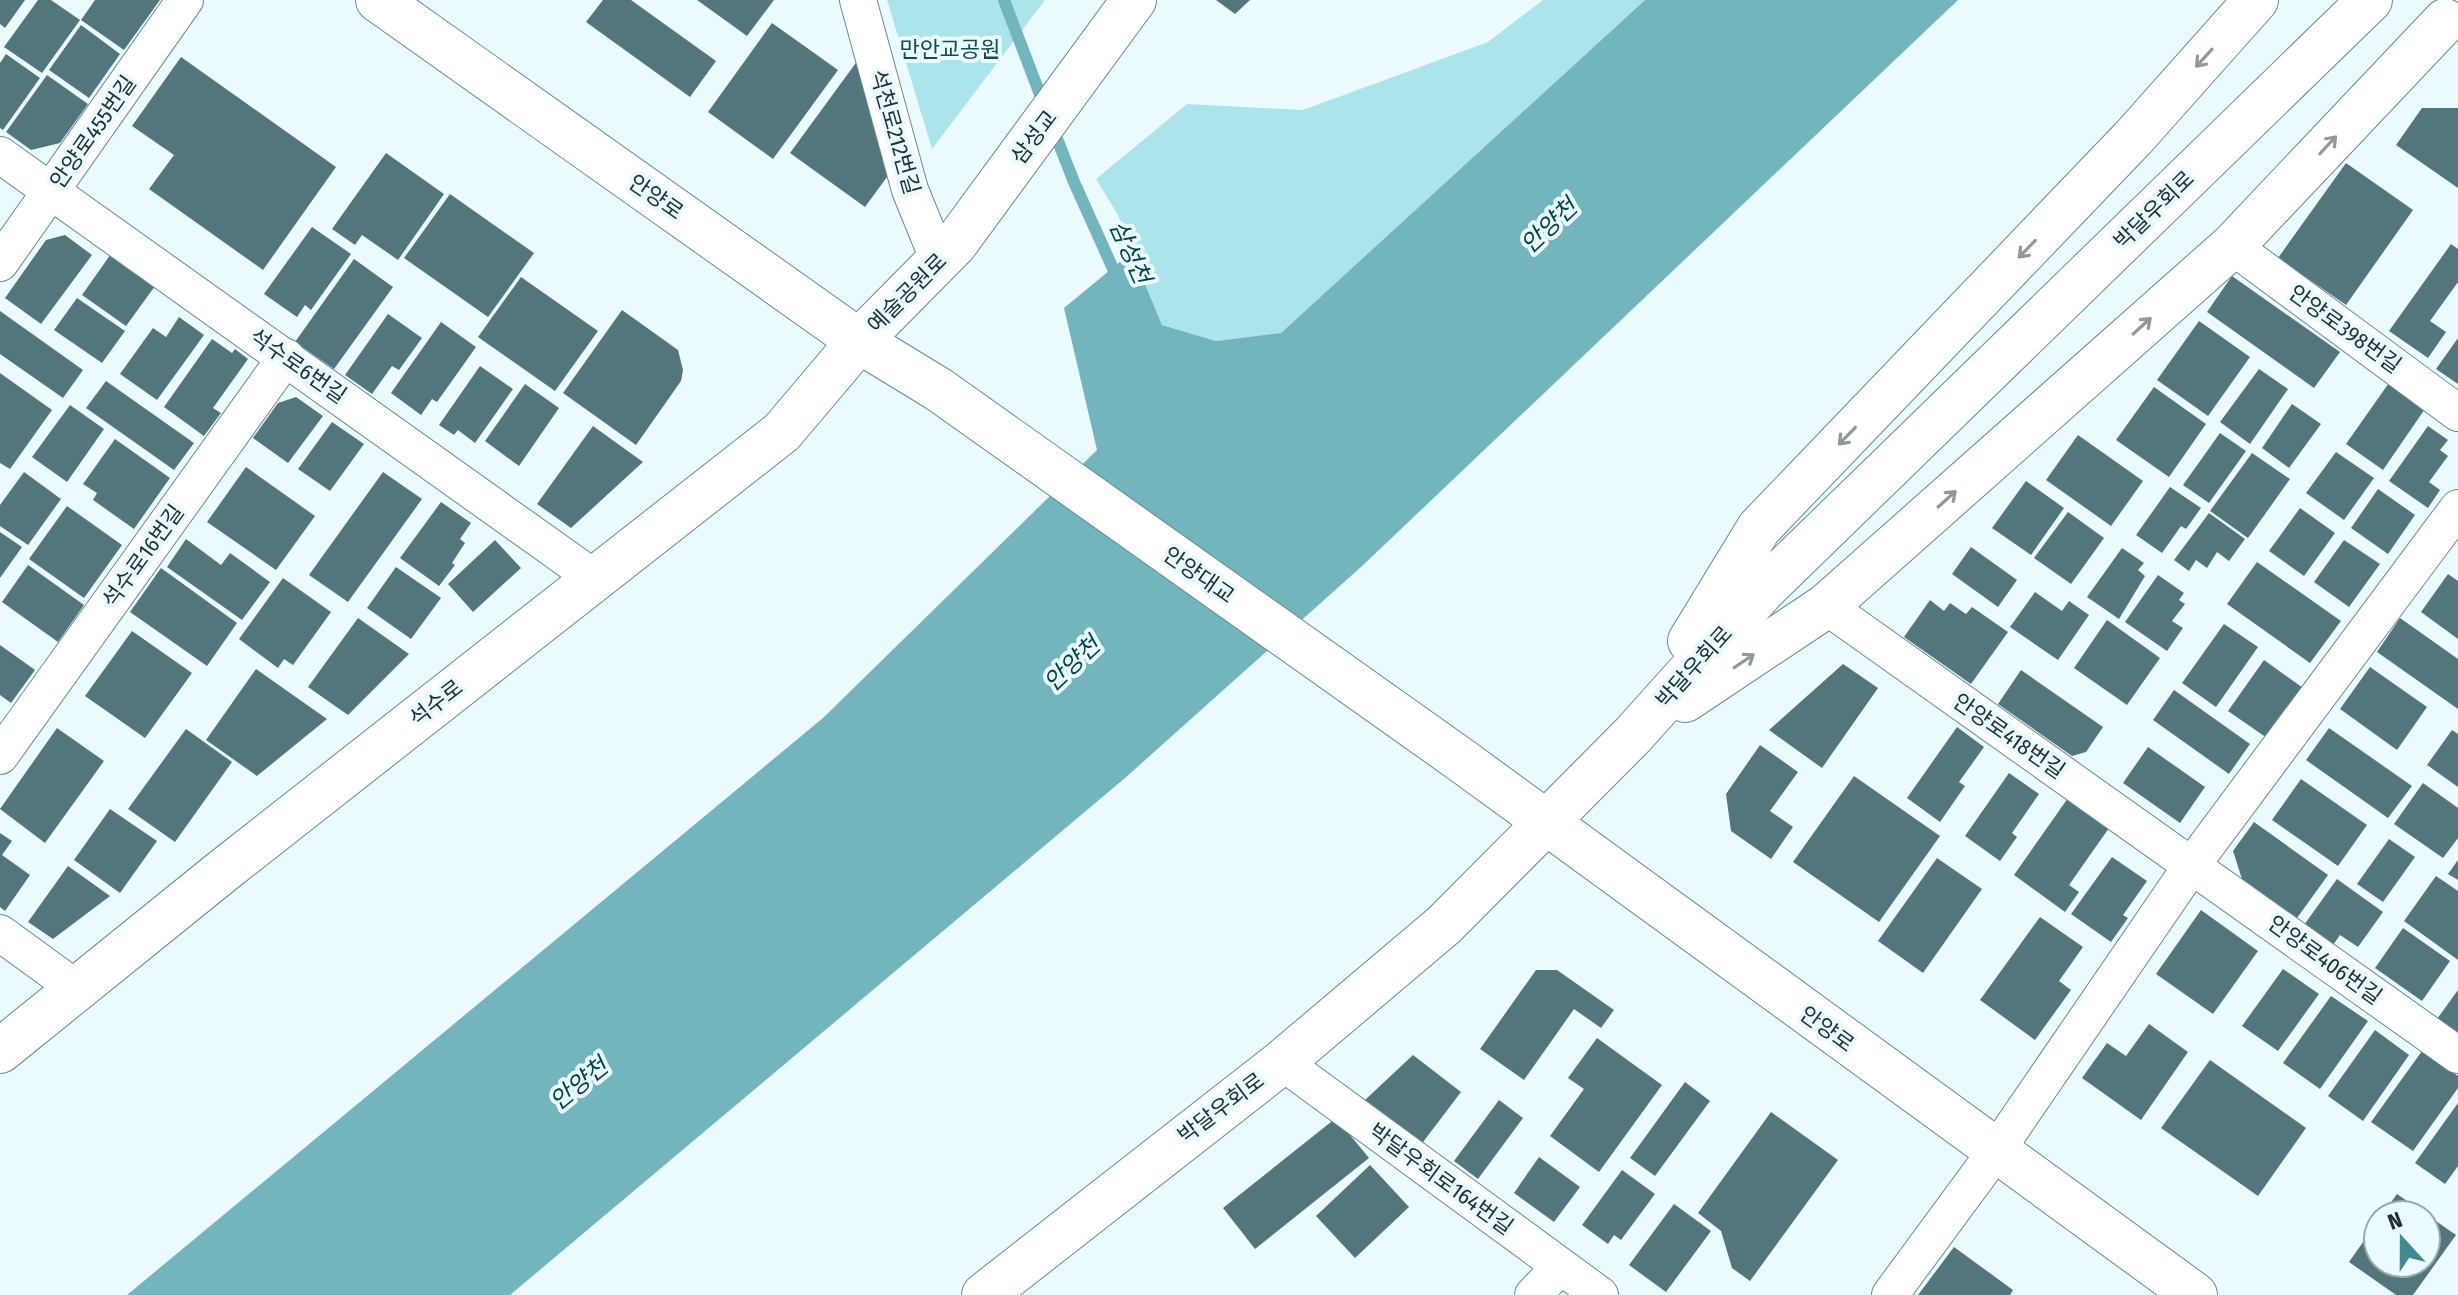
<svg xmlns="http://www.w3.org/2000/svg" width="2458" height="1295" viewBox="0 0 2458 1295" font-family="'Fira Sans Condensed','Noto Sans KR',sans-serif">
  <rect width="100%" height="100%" fill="#ebfbfd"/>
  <g fill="#ace4eb">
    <polygon points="887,0 1045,0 932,149"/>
    <polygon points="1543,0 1645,0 1281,333 1216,341 1162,325 1118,215 1096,179 1187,104 1303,110 1488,42"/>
  </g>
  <polygon fill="#73b5bd" points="1645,0 1958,0 1361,567 1125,778 510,1295 127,1295 823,718 1097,450 1064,308 1132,252 1162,325 1216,341 1281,333"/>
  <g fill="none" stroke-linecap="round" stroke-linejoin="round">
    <g stroke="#73b5bd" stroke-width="12">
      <polyline points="1004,0 1044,105"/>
      <polyline points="1052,126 1074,182 1119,282"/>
    </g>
  </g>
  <g fill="#52767b">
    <polygon points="0,0 25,0 5,28 0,24"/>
    <polygon points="38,0 51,0 80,20 42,73 4,47"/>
    <polygon points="95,0 160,0 124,50 81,20"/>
    <polygon points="603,0 631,0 716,61 690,97 586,22"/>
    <polygon points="697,0 774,0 747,36"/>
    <polygon points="1216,0 1250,0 1235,14"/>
    <polygon points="772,23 838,70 773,159 708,112"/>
    <polygon points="81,25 120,54 89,98 49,70"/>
    <polygon points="6,54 40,78 3,130 0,128 0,63"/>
    <polygon points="181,57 336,167 263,270 149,189 174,155 132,126"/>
    <polygon points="858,60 895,166 865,207 790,153"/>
    <polygon points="47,75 88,104 60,143 31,150 6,132"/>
    <polygon points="2422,108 2458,108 2458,188 2396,145"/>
    <polygon points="386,153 444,194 398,260 362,235 355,245 332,229"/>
    <polygon points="2346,163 2413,210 2346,305 2278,258"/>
    <polygon points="450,194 534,253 488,317 404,258"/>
    <polygon points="312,227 351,254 311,310 305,305 297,317 264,294"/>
    <polygon points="65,235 92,255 41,324 5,298 46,240"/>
    <polygon points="2451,244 2458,249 2458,282 2430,321 2446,332 2428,358 2389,331"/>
    <polygon points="113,251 158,282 126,326 82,295"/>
    <polygon points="354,259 393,287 334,369 295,342"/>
    <polygon points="2232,276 2340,352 2314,388 2207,312"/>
    <polygon points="521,277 598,331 555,391 478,337"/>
    <polygon points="77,298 125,331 102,363 54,330"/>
    <polygon points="622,310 678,350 683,370 681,381 636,445 563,393"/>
    <polygon points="0,311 83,370 63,398 0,354"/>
    <polygon points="388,314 422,338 399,370 392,366 372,394 345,375"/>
    <polygon points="179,317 204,335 157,400 120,374 153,328 166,337"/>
    <polygon points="2199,321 2250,357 2208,416 2157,380"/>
    <polygon points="441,322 476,347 437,402 432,399 421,415 391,393"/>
    <polygon points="2458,338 2458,384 2436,369"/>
    <polygon points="212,339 232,353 235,349 248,359 213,408 221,413 204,436 164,407"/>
    <polygon points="480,366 513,389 475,443 458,430 454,435 439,425"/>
    <polygon points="2259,369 2288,389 2250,444 2220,422"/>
    <polygon points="0,373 52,410 10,469 0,463"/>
    <polygon points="2391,380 2427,406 2383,470 2346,444"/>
    <polygon points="106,381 194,443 174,470 86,408"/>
    <polygon points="525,384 559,408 519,466 485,441"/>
    <polygon points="2154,387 2206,424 2169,477 2116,440"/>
    <polygon points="296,397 323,416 288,463 253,438 278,403"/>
    <polygon points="2292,404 2321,424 2289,468 2262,448"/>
    <polygon points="70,405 104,429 67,482 32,457"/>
    <polygon points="332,422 364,444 330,491 298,469"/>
    <polygon points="593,426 643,462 571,528 537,504"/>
    <polygon points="2428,426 2448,440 2440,450 2448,456 2429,482 2440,490 2428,508 2389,481"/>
    <polygon points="2220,433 2246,451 2209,503 2183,485"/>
    <polygon points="2078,435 2143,481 2111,526 2046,480"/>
    <polygon points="115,439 170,478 134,529 93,500 97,493 83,484"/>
    <polygon points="2336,452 2374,478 2344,520 2306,493"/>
    <polygon points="2252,453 2290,479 2248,538 2210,511"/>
    <polygon points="246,467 315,516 276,570 207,522"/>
    <polygon points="24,472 61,499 28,545 0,526 0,505"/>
    <polygon points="383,472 422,499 348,602 309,575"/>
    <polygon points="2026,481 2064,508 2031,555 1992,528"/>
    <polygon points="2170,487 2201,508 2186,529 2181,526 2162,553 2136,535"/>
    <polygon points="2378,489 2415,515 2388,554 2351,528"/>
    <polygon points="441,502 471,523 460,539 465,543 452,563 455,565 439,586 400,558"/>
    <polygon points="67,506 122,545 84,598 29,559"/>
    <polygon points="2300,508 2335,533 2304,576 2269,551"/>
    <polygon points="2068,512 2104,538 2071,584 2034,558"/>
    <polygon points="2209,513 2245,539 2229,561 2217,552 2207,568 2196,560 2189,571 2174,560"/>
    <polygon points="0,532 22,547 0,578"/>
    <polygon points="186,539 221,565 230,553 270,582 242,620 167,567"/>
    <polygon points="495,540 521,568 473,612 448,584"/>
    <polygon points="2344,540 2380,564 2349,607 2314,582"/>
    <polygon points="1971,547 2017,580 1998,607 1952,574"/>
    <polygon points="2122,548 2144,563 2138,570 2145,576 2119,619 2087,597"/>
    <polygon points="2257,562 2341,621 2310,663 2227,604"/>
    <polygon points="28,565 84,605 58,642 2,602"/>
    <polygon points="396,567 441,598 411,639 367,608"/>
    <polygon points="161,568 237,623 207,666 130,612"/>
    <polygon points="2448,574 2458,581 2458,639 2421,612"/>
    <polygon points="2158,575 2184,593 2179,600 2185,604 2172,621 2183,628 2167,651 2125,622"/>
    <polygon points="283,578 331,612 293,665 284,659 278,668 239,639"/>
    <polygon points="2035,592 2062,611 2069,601 2089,615 2058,660 2010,627"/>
    <polygon points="1930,600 1944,611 1950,603 1966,614 1972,607 2008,632 1971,684 1904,637"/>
    <polygon points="358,618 409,654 348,715 308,687"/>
    <polygon points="2400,618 2458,659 2458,709 2377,652"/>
    <polygon points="2107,620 2160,658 2127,705 2074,668"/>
    <polygon points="2224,624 2258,647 2216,707 2182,683"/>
    <polygon points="132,631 192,673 145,738 85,696"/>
    <polygon points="0,645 35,670 11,703 0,695"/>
    <polygon points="2264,660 2303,688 2267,738 2228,711"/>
    <polygon points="1843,664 1878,688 1822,768 1769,730"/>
    <polygon points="2370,667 2427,707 2397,750 2340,709"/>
    <polygon points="256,669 327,719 257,776 206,740"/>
    <polygon points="2021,670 2103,727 2086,752 2072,756 1998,704"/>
    <polygon points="2174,690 2250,744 2229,774 2153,720"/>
    <polygon points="1957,727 1984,747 1959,782 1965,786 1940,822 1907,798"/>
    <polygon points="57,728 104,761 45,843 0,809"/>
    <polygon points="2329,728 2412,786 2388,818 2306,760"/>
    <polygon points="186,729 232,762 175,842 128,809"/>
    <polygon points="2452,730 2458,734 2458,787 2427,765"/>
    <polygon points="1760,745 1798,772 1770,811 1793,827 1771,859 1731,831 1726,794"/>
    <polygon points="2148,747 2205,787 2180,823 2123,783"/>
    <polygon points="2009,773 2039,794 2012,833 2017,837 2000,861 1965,836"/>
    <polygon points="1854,776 1940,836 1879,922 1793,862"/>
    <polygon points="2301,779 2367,825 2338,866 2272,820"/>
    <polygon points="2423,783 2458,808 2458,838 2443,858 2394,824"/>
    <polygon points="2068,798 2109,828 2069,885 2079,892 2065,912 2014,875"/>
    <polygon points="110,809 157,841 120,893 74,860"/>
    <polygon points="2254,822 2328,875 2297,918 2242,879 2233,851"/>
    <polygon points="0,833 12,841 2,855 30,875 5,911 0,907"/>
    <polygon points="2389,839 2415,857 2383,902 2357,884"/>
    <polygon points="2112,857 2147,881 2123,915 2128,918 2111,942 2071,914"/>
    <polygon points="1937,858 1982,889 1923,973 1878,941"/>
    <polygon points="2458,860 2458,880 2448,874"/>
    <polygon points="68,866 110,896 53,939 28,922"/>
    <polygon points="2436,876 2458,891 2458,960 2404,921"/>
    <polygon points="2337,879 2383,912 2358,947 2340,935 2333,945 2304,925"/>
    <polygon points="2201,910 2258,951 2213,1014 2156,974"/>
    <polygon points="2040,917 2083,947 2059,981 2071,990 2035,1040 1980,1000"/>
    <polygon points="2403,928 2450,961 2422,1001 2375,968"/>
    <polygon points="2283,969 2319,994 2278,1051 2242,1026"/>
    <polygon points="1536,970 1557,970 1614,1010 1601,1028 1574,1009 1524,1080 1480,1049"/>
    <polygon points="2458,990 2458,1034 2437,1019"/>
    <polygon points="2331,996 2368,1021 2320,1089 2283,1063"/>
    <polygon points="2149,1024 2188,1052 2141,1120 2082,1078 2107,1043 2126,1056"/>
    <polygon points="2375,1030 2409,1055 2363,1121 2328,1096"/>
    <polygon points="1597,1038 1662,1085 1599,1172 1550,1136 1584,1089 1568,1078"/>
    <polygon points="2422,1051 2458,1076 2458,1088 2413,1151 2371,1122"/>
    <polygon points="1413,1055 1461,1092 1420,1146 1365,1100"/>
    <polygon points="2210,1060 2306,1128 2258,1196 2161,1128"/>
    <polygon points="1685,1082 1710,1101 1655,1176 1630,1158"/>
    <polygon points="1499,1100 1523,1118 1478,1179 1454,1161"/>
    <polygon points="2458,1103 2458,1166 2445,1184 2415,1163"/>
    <polygon points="1771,1112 1838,1160 1750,1281 1732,1268 1721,1231 1698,1213"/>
    <polygon points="1336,1118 1369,1158 1255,1249 1223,1208"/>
    <polygon points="1539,1157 1580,1187 1554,1222 1514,1193"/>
    <polygon points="1370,1165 1409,1207 1355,1258 1316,1216"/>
    <polygon points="1622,1170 1655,1194 1621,1240 1614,1235 1608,1244 1582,1225"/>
    <polygon points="2397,1194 2456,1235 2413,1295 2396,1295 2349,1262 2378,1221 2378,1263 2426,1263 2426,1215 2382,1215"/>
    <polygon points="1674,1204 1711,1231 1666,1292 1629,1265"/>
    <polygon points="1954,1247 2013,1290 2010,1295 1918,1295"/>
  </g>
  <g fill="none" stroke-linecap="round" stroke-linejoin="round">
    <g stroke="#668b90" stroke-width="38">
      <g id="minor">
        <polyline points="858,0 910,190 939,261"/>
        <polyline points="0,155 594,578"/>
        <polyline points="2232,246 2458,413"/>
        <polyline points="0,263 185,0"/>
        <polyline points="1826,606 2458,1055"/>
        <polyline points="0,756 286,357"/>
        <polyline points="0,933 77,989"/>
        <polyline points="1282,1062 1600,1295"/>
        <polyline points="1533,1295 1560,1267"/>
        <polyline points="1890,1295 1996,1151 2192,865 2458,508"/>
      </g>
    </g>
    <g stroke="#668b90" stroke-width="46">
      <g id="tertiary">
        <polyline points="378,0 859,341 938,389 1461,760 2195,1295"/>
        <polyline points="1690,641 1759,528 2134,137 2256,0"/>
        <polyline points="1685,700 1826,606 2232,246 2445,21"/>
        <polyline points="0,1051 224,870 782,432 859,341 955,244 1134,0"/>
        <polyline points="984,1295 1282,1062 1444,925 1633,735 1763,590 2370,0"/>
      </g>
    </g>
    <use href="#minor" stroke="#fff" stroke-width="36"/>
    <use href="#tertiary" stroke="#fff" stroke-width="44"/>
  </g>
  <defs><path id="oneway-shaft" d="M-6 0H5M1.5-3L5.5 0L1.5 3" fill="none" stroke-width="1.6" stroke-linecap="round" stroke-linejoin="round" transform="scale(2)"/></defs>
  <g stroke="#909899">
    <use href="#oneway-shaft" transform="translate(2204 58) rotate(132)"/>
    <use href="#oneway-shaft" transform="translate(2328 145) rotate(-47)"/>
    <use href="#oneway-shaft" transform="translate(2027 249) rotate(134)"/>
    <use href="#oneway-shaft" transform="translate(2142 326) rotate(-42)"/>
    <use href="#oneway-shaft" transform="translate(1847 436) rotate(134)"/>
    <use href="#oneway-shaft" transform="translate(1947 499) rotate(-42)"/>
    <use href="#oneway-shaft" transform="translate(1744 661) rotate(-34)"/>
  </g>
  <g text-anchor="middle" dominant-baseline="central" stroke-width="8" stroke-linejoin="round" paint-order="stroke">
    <g font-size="22" fill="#124d53" stroke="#ebfbfd">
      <text x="950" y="49">만안교공원</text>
    </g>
    <g font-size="22" fill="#223133" stroke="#ebfbfd">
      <text transform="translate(93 132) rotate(-55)">안양로455번길</text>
      <text transform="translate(895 132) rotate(74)">석천로212번길</text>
      <text transform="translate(1034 137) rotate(-53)">삼성교</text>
      <text transform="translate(656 197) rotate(35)">안양로</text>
      <text transform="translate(2154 210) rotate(-44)">박달우회로</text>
      <text transform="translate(907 293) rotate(-45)">예술공원로</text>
      <text transform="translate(2345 329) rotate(36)">안양로398번길</text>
      <text transform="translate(298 366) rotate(35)">석수로6번길</text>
      <text transform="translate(143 556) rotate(-54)">석수로16번길</text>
      <text transform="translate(1199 575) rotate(35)">안양대교</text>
      <text transform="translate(1694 667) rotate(-48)">박달우회로</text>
      <text transform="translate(436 703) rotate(-38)">석수로</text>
      <text transform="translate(2009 736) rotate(35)">안양로418번길</text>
      <text transform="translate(2325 960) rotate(36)">안양로406번길</text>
      <text transform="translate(1827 1029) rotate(36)">안양로</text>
      <text transform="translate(1221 1108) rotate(-37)">박달우회로</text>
      <text transform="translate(1441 1179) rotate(36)">박달우회로164번길</text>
    </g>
    <g font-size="24" font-style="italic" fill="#03444a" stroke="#ebfbfd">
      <text transform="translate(1549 226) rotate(-43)">안양천</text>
      <text transform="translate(1130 252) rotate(66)">삼성천</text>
      <text transform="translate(1072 664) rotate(-43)">안양천</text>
      <text transform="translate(579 1084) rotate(-39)">안양천</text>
    </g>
  </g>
  <g transform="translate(2402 1239) rotate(339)"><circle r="38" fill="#ebfbfd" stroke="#9baaac" stroke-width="2"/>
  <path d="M0-6L14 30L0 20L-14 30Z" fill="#428991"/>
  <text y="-12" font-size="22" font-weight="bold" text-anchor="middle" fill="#223133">N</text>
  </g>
</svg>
